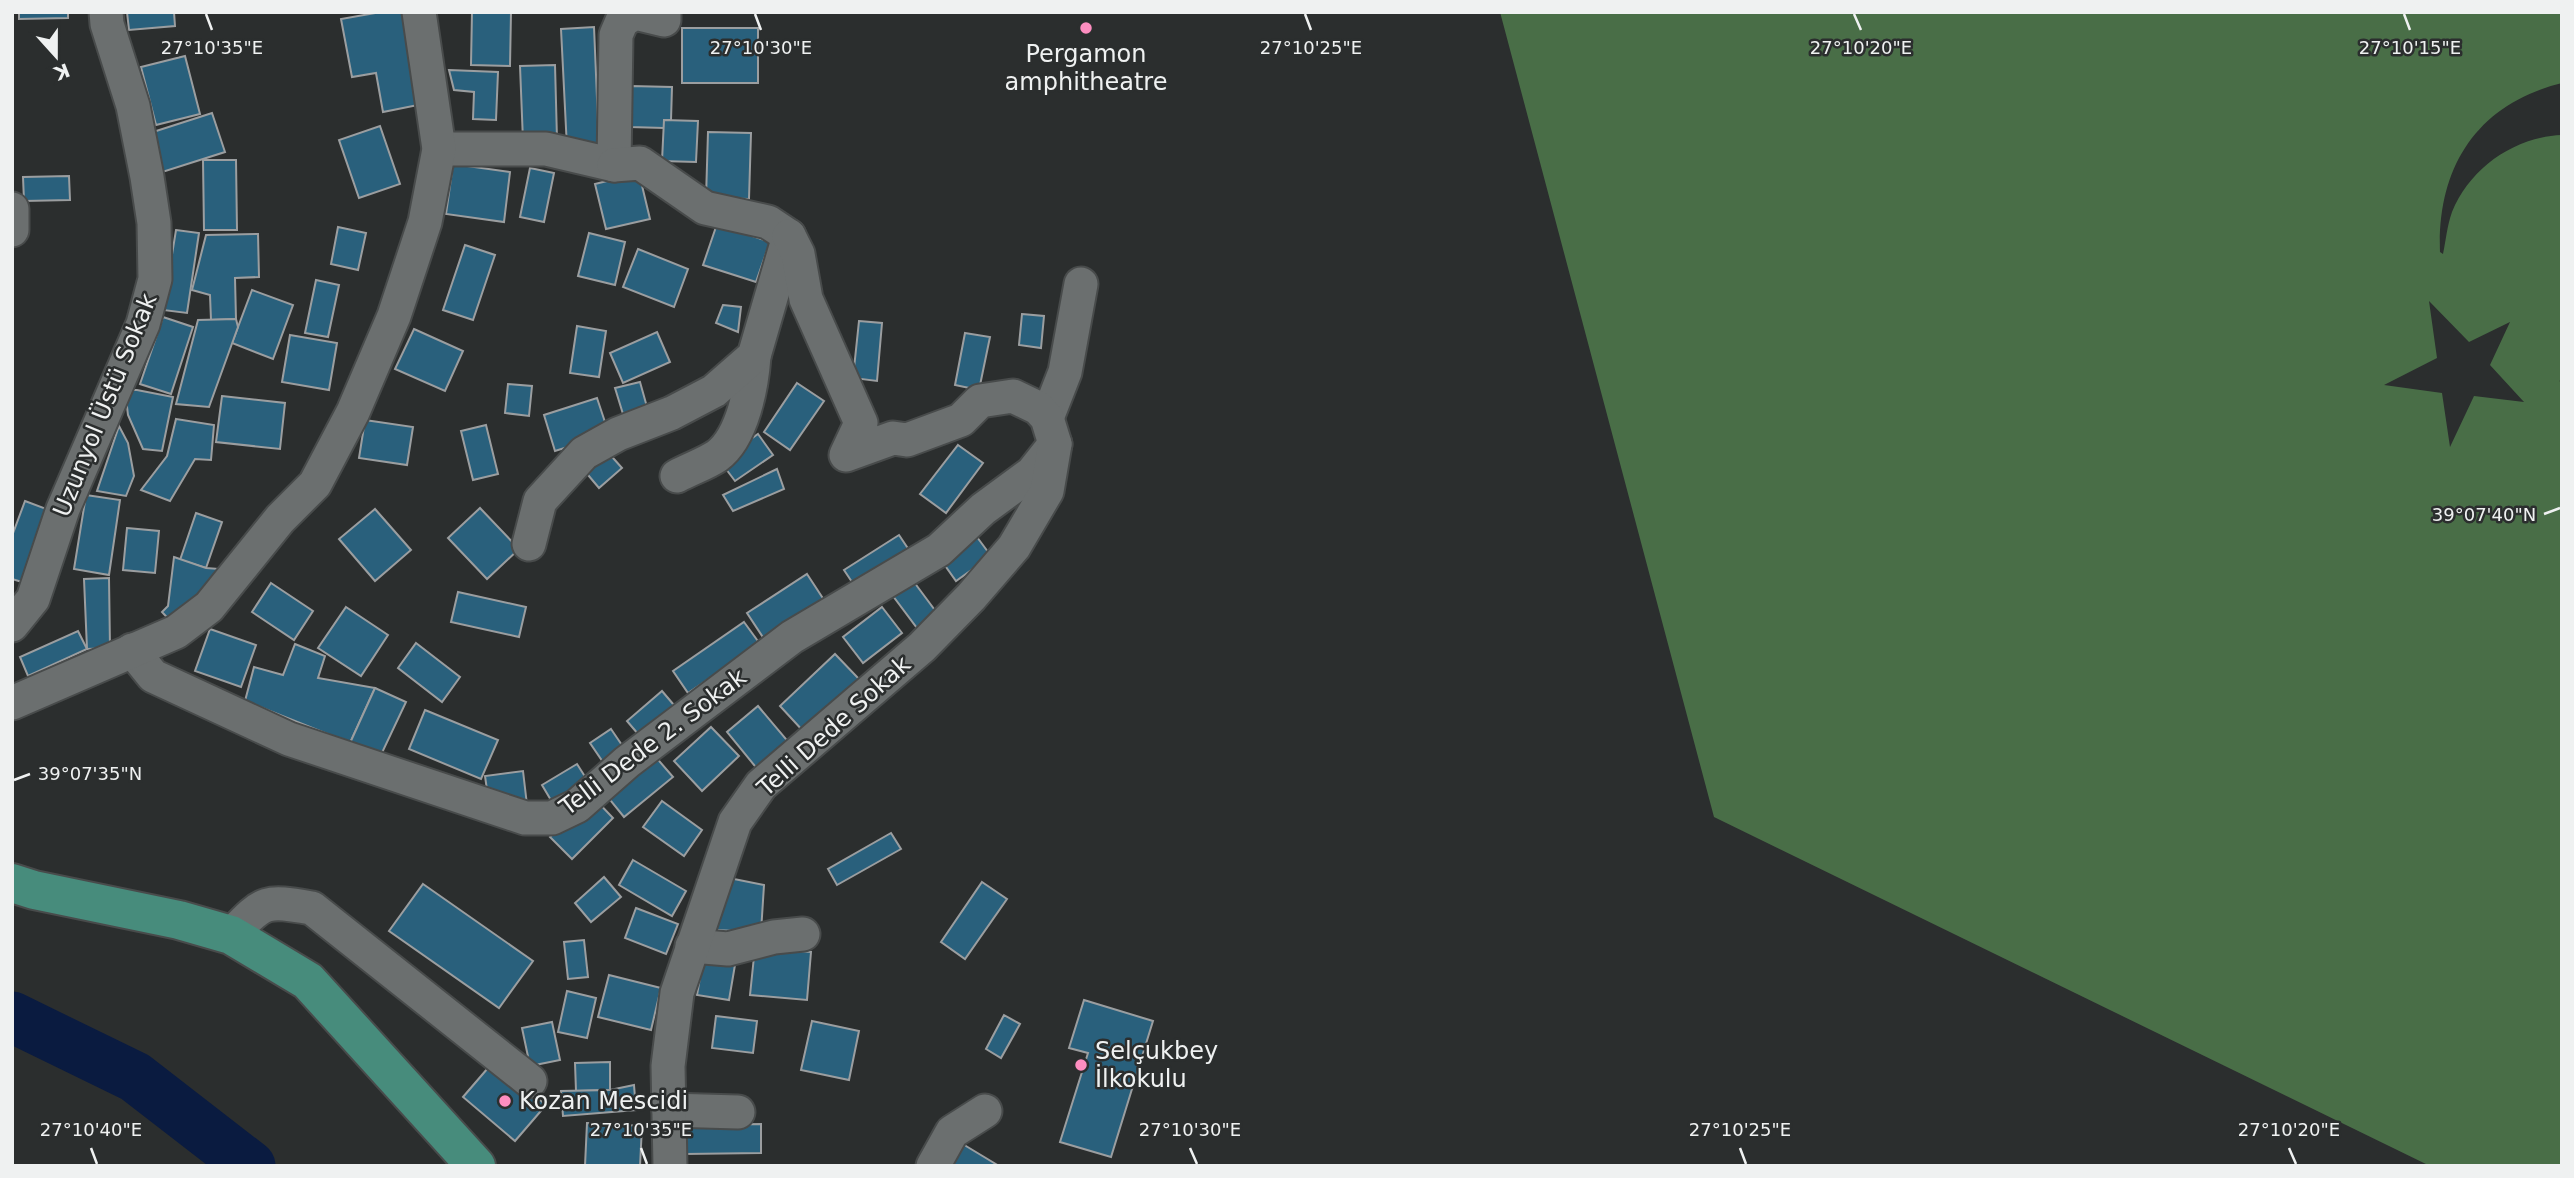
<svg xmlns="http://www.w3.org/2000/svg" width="2574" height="1178" viewBox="0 0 2574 1178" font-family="'DejaVu Sans',sans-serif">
  <rect width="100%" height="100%" fill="#2b2e2e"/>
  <path fill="#496e47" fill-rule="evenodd" d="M 1500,12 L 2562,12 L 2562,83 C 2477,104 2437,167 2440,252 L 2443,254 C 2446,240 2447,226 2452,212 C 2470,168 2514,137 2562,135 L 2562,380 L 2559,381 L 2562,382 L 2562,1166 L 2430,1166 L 1714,817 ZM 2429,301 L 2469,342 L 2510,322 L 2490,365 L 2524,402 L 2474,396 L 2450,447 L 2442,393 L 2384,385 L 2437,358 Z"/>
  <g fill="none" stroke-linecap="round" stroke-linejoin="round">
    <polyline stroke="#0a1b40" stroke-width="51" points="12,1017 135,1077 250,1166"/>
  </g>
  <g fill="#29607c" stroke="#9b9ea0" stroke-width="2">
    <polygon points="19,12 68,12 68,18 19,19"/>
    <polygon points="127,12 174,12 175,26 129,30"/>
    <polygon points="381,12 407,12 423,104 383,112 376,73 352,77 341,19"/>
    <polygon points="472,12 511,12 510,66 471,65"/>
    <polygon points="594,27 599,146 567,148 561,29"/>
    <rect x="682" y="28" width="76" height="55"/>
    <polygon points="185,56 200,114 156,125 141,67"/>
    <polygon points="555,65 557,139 523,141 520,66"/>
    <polygon points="449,70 498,72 496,120 473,119 474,92 454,90"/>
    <polygon points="631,86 672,87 671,120 664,120 664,128 630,127"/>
    <polygon points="212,113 225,152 156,174 150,133"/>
    <polygon points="664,120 698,121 696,162 662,161"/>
    <polygon points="380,126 400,184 359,198 339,140"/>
    <polygon points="708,132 751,133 749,199 706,198"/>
    <polygon points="203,160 236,160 237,230 204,230"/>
    <polygon points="453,164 510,172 504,222 446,214"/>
    <polygon points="530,168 554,173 544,222 520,217"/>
    <polygon points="639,173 650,219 606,229 595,184"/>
    <polygon points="69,176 70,200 24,201 23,177"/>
    <polygon points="717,224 770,242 756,282 703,265"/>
    <polygon points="338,227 366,233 358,270 331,264"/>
    <polygon points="176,230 199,233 187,313 163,310"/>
    <polygon points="589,233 625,242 615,285 578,276"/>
    <polygon points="258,234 259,277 235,278 236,319 211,320 210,295 192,290 206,235"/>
    <polygon points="465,245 495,255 473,320 443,310"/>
    <polygon points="638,249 688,269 674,307 623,287"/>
    <polygon points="316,280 339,285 328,337 305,333"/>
    <polygon points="252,290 293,305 273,359 232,343"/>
    <polygon points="723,305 741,307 738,332 716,323"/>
    <polygon points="1022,314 1044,316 1041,348 1019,345"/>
    <polygon points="163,317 193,327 171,394 140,384"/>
    <polygon points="236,319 238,327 209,407 176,404 198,320"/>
    <polygon points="859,321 882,323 877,381 853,378"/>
    <polygon points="577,326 606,331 599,377 570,373"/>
    <polygon points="414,329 463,351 445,391 395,369"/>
    <polygon points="657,332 670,362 623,383 610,353"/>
    <polygon points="965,333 990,337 979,390 955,385"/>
    <polygon points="290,335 337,343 329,390 282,382"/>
    <polygon points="640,382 647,407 623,414 615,388"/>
    <polygon points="797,383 824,401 790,450 764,432"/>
    <polygon points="508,384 532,386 529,416 505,413"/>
    <polygon points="125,390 137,390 173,397 162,451 143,449 128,415"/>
    <polygon points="222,396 285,403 280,449 216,442"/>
    <polygon points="597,398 609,434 555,451 544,415"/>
    <polygon points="176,419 214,425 211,460 195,459 170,501 141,490 167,456"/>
    <polygon points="365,420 413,427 407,465 359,458"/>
    <polygon points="486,425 498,474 473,480 461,431"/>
    <polygon points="119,426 128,443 134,476 126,496 97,491"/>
    <polygon points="758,434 773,455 735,481 720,461"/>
    <polygon points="958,445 983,463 946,513 920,494"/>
    <polygon points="605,449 622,468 599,488 583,469"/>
    <polygon points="777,469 784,489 733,511 723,495"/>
    <polygon points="86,495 120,500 109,575 74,569"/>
    <polygon points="25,501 49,510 22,582 12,579 12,536"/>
    <polygon points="480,508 519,549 487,579 448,538"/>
    <polygon points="375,509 411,550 375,581 339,539"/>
    <polygon points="196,513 222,522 206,568 180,560"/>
    <polygon points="127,528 159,531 155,573 123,570"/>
    <polygon points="974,533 991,556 956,581 939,557"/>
    <polygon points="899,535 911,553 856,588 844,570"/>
    <polygon points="174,557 206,568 220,569 175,626 162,612 168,606"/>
    <polygon points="807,574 826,603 766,642 747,613"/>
    <polygon points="109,578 110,648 87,649 84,579"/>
    <polygon points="911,578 937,613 917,628 890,592"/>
    <polygon points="271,583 313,611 294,640 252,612"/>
    <polygon points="458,592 526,607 519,637 451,622"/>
    <polygon points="346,607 388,635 361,676 318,648"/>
    <polygon points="882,607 902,633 863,663 843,637"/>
    <polygon points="744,622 760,644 688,693 673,671"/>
    <polygon points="210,629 256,645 241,687 195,671"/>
    <polygon points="78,631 87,649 28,676 20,657"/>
    <polygon points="416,643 460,677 442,702 398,668"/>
    <polygon points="295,644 325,656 318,678 375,688 350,743 245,701 254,667 283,675"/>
    <polygon points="835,654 859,679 804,732 780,706"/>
    <polygon points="375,688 406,702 380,757 350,743"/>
    <polygon points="662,691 679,711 644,741 627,721"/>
    <polygon points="758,706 791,745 759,771 727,732"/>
    <polygon points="425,710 498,740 481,779 409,749"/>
    <polygon points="711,727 739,756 702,791 674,761"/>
    <polygon points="611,729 628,754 607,768 590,743"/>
    <polygon points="654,755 673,777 624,817 606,795"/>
    <polygon points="577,764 591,786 555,807 542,785"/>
    <polygon points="523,771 527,805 488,797 485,776"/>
    <polygon points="592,796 613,818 572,859 550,837"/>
    <polygon points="662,801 702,830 684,856 643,827"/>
    <polygon points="891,833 901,849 837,885 828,869"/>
    <polygon points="633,860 686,891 672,916 619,885"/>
    <polygon points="604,877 621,897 591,922 575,903"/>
    <polygon points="729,878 764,885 761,932 714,930"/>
    <polygon points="982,882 1007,899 965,959 941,942"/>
    <polygon points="423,884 533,961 499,1008 389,931"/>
    <polygon points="636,908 678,924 666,954 625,938"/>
    <polygon points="584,940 588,977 568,979 564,942"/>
    <polygon points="755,947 811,952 807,1000 750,995"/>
    <polygon points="704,954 736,959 729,1000 697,995"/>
    <polygon points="609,975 661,988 651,1030 598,1017"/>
    <polygon points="567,991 596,998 587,1038 558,1032"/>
    <polygon points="1084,1000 1153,1021 1111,1157 1060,1142 1088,1053 1069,1048"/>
    <polygon points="1004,1015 1020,1024 1001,1058 986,1049"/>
    <polygon points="716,1016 757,1021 753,1053 712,1048"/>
    <polygon points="812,1021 859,1031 849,1080 801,1070"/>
    <polygon points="552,1022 560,1060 530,1066 522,1028"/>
    <polygon points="494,1061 546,1105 515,1141 463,1097"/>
    <polygon points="610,1062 610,1090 576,1091 575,1063"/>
    <polygon points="634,1085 636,1110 563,1116 561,1091 610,1090"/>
    <polygon points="587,1123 642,1126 640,1166 585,1166"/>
    <polygon points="761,1124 761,1153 685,1154 685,1125"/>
    <polygon points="956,1140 999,1166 951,1166"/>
  </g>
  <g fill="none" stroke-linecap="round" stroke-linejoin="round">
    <g stroke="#484b4b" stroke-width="37">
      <g id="minor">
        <polyline points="439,149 546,149 614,165 616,35 622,21 635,13 664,20 664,12"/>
        <polyline points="12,209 12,230"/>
        <polyline points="1047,418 1065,372 1081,284"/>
        <path d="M 677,476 C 690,469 705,464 717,456 C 743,437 752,385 754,356"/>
        <polyline points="529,544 540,501 584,453 618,434 672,413 714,391 754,356 789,236 768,222 705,208 640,163 614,165"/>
        <polyline points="12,625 33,599 63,509 143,324 155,279 154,223 147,177 133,106 107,24 106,12"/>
        <polyline points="132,650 153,676 289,739 525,818 552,818 577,806 627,762 792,637 939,550 983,509 1032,473 1055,444"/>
        <polyline points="12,703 176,632 209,607 280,519 315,484 353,412 394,316 425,222 439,149 419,12"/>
        <path d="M 231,935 C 265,900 264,900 312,908 L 530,1081"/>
        <polyline points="692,946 728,949 774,937 803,934"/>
        <polyline points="669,1110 738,1112"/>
        <polyline points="670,1166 668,1066 677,993 735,822 761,785 922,647 971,597 1014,547 1047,491 1055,444 1047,418 1038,408 1013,396 980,401 961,420 907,440 893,438 846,455 861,423 806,299 798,254 789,236"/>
        <polyline points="933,1166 952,1132 985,1111"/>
      </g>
    </g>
    <g stroke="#484b4b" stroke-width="42">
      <polyline id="major" points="12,883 34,890 179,920 231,935 308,981 476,1166"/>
    </g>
    <use href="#minor" stroke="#6b6f6f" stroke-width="33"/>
    <use href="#major" stroke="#478c7c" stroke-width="38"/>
  </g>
  <path fill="none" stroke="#eff1f1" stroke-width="2.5" d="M 206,14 L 212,30M 755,14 L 761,30M 1305,14 L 1311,30M 1854,14 L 1861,30M 2404,14 L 2410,30M 2544,514 L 2560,508M 14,780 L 30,774M 91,1148 L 97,1164M 641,1148 L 647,1164M 1190,1148 L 1197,1164M 1740,1148 L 1746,1164M 2289,1148 L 2296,1164"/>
  <g fill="#fd8ec0" stroke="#2b2e2e" stroke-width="2.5">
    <circle cx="1086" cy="28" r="7"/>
    <circle cx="1081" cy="1065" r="7"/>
    <circle cx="505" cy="1101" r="7"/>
  </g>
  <g text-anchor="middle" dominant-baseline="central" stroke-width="5" stroke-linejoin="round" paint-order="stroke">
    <g font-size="24" fill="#eff1f1" stroke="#2b2e2e" text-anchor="start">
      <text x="1086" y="54" text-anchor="middle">Pergamon<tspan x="1086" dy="28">amphitheatre</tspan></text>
      <text x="1095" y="1051">Selçukbey<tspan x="1095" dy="28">İlkokulu</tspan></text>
      <text x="519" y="1101">Kozan Mescidi</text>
    </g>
    <g font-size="24" fill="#eff1f1" stroke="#2b2e2e">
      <text transform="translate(105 405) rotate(-68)">Uzunyol Üstü Sokak</text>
      <text transform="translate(834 726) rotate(-42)">Telli Dede Sokak</text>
      <text transform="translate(653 742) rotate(-37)">Telli Dede 2. Sokak</text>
    </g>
  </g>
  <g font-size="18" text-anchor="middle" fill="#eff1f1" stroke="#2b2e2e" stroke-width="5" stroke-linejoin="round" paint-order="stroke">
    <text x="212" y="54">27°10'35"E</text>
    <text x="761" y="54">27°10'30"E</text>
    <text x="1311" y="54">27°10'25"E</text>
    <text x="1861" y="54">27°10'20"E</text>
    <text x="2410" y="54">27°10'15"E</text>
    <text x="2484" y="521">39°07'40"N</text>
    <text x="90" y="780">39°07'35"N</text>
    <text x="91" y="1136">27°10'40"E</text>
    <text x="641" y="1136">27°10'35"E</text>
    <text x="1190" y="1136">27°10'30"E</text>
    <text x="1740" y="1136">27°10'25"E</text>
    <text x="2289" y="1136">27°10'20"E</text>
  </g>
  <rect width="2574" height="1178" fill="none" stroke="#eff1f1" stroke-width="28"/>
  <g transform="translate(56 56) rotate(159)" stroke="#2b2e2e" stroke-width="5" paint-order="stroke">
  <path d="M0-5L12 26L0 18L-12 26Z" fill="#eff1f1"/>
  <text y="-10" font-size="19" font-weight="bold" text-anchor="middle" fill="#eff1f1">K</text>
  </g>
</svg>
